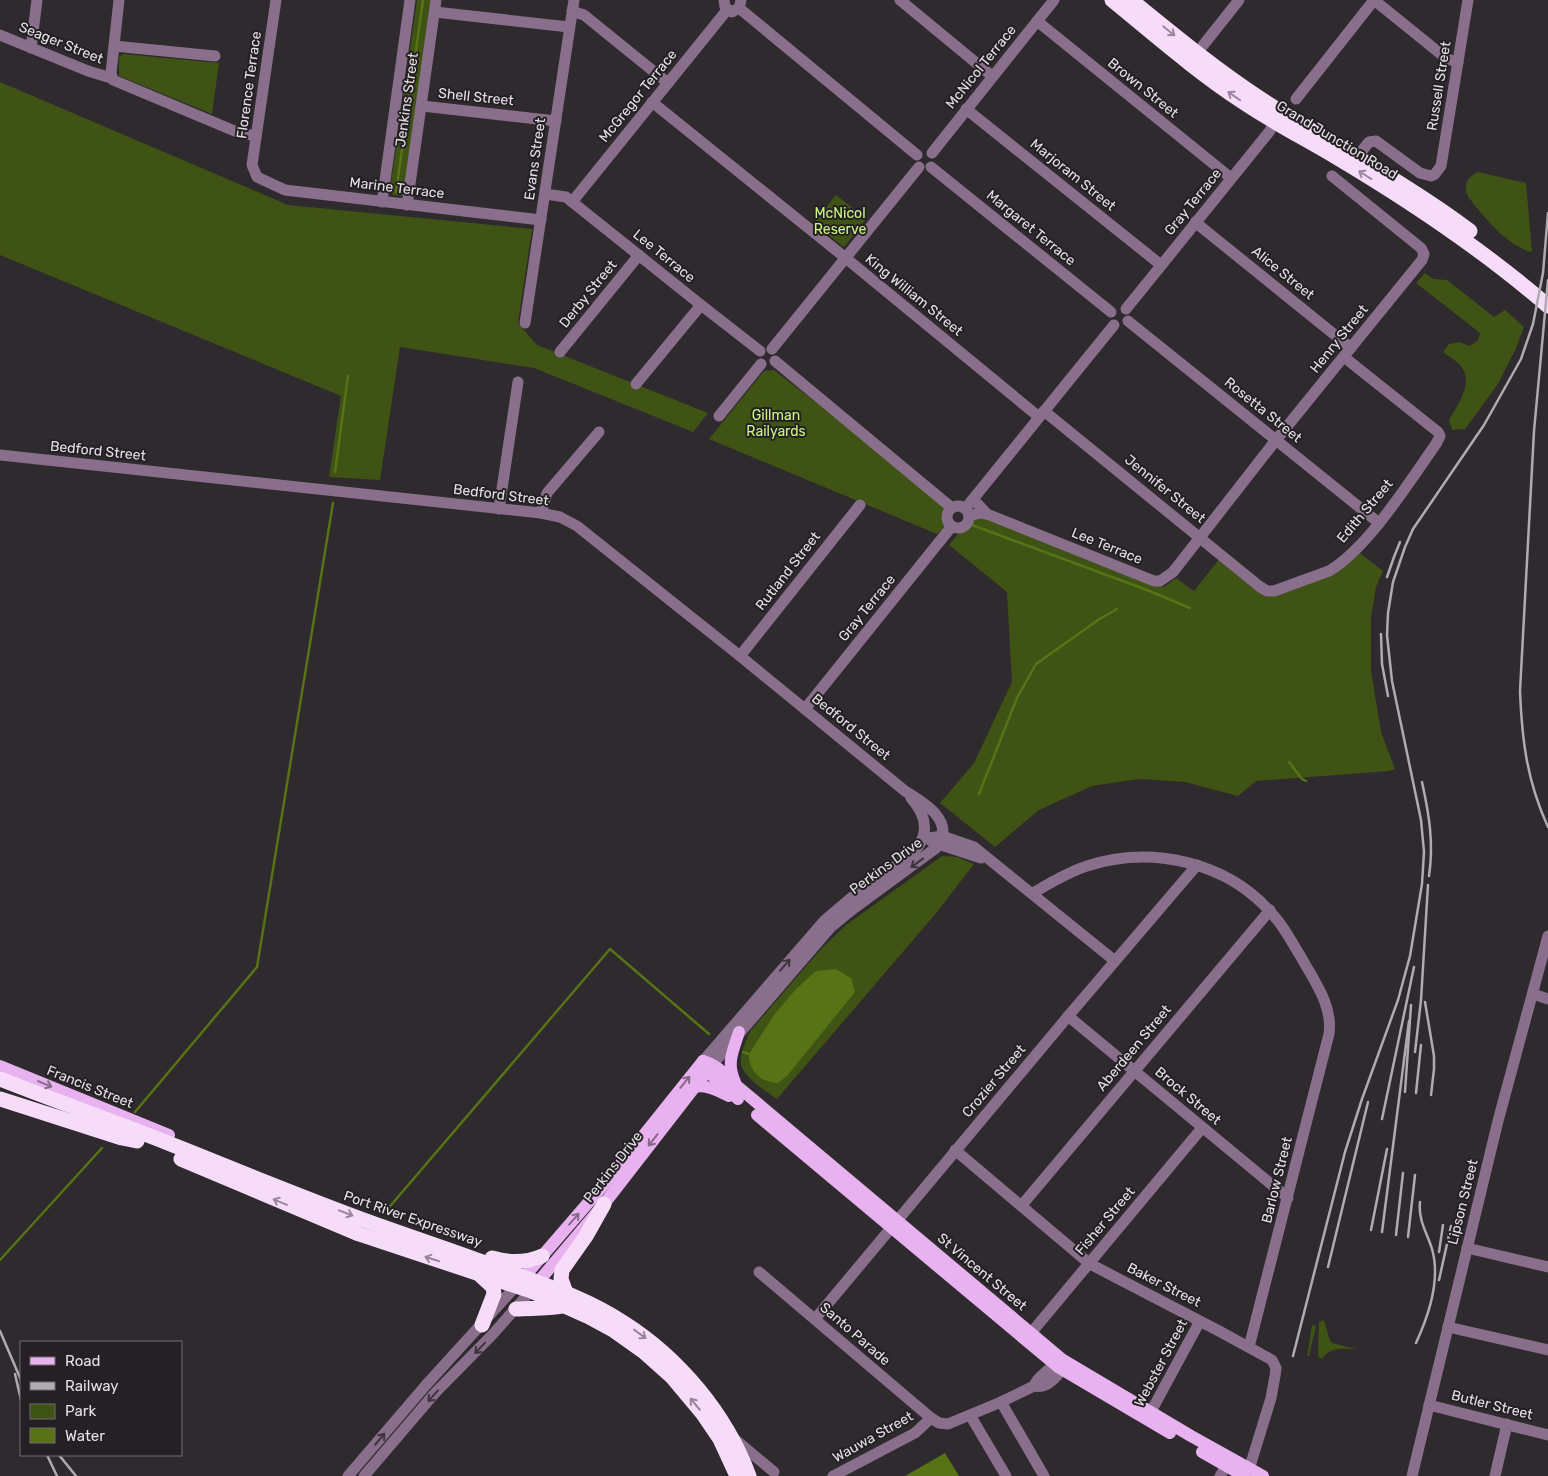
<svg xmlns="http://www.w3.org/2000/svg" width="1548" height="1476" viewBox="0 0 1548 1476" font-family="Rubik,sans-serif">
  <rect width="100%" height="100%" fill="#2e2a2e"/>
  <g fill="#3f5314">
    <polygon points="417,0 433,0 405,195 402,196 393,195 390,189"/>
    <polygon points="123,54 219,63 212,114 119,76 119,57"/>
    <polygon points="0,82 288,205 532,229 518,323 537,345 708,413 693,432 534,368 400,347 380,480 329,477 341,396 0,255"/>
    <path d="M 1478,172 L 1526,183 L 1532,252 C 1508,247 1484,217 1469,198 C 1463,187 1465,178 1478,172 Z"/>
    <polygon points="836,195 866,219 845,246 842,246 814,223"/>
    <path d="M 1425,273 L 1433,279 L 1447,280 L 1494,317 L 1505,310 L 1524,327 L 1516,348 L 1498,384 L 1465,429 L 1452,430 L 1449,420 C 1458,404 1476,381 1459,364 C 1455,360 1448,356 1443,352 L 1449,344 L 1459,342 L 1470,346 L 1478,340 L 1480,333 L 1416,283 Z"/>
    <polygon points="774,370 950,506 947,525 937,534 709,439 764,371"/>
    <polygon points="975,514 1164,587 1176,578 1194,591 1220,558 1268,596 1357,551 1383,571 1376,587 1371,617 1371,671 1381,732 1395,769 1389,771 1256,781 1238,796 1185,782 1138,779 1092,786 1039,810 995,847 940,803 974,763 1012,682 1007,592 949,545"/>
    <path d="M 942,856 L 957,857 L 974,864 L 937,912 L 777,1099 C 767,1092 743,1077 741,1064 C 740,1053 746,1040 751,1030 L 821,949 L 846,925 Z"/>
    <path d="M 1324,1320 L 1329,1338 L 1332,1343 L 1356,1349 C 1343,1349 1330,1346 1322,1359 L 1318,1356 L 1319,1322 Z"/>
    <polygon points="1312,1325 1316,1326 1309,1356 1307,1356"/>
  </g>
  <g fill="#577315">
    <path d="M 836,969 L 851,978 L 855,992 L 787,1076 L 778,1083 C 762,1083 748,1071 749,1054 L 774,1015 L 795,990 L 816,971 Z"/>
    <polygon points="945,1453 959,1476 905,1476"/>
  </g>
  <g fill="none" stroke-linecap="round" stroke-linejoin="round">
    <g stroke="#577315" stroke-width="2.5">
      <polyline points="396,192 423,0"/>
      <polyline points="335,472 348,376"/>
      <polyline points="972,525 1147,590 1190,608"/>
      <polyline points="1289,762 1302,779 1306,781"/>
      <polyline points="979,794 1017,698 1036,664 1098,620 1117,609"/>
      <polyline points="743,1052 749,1054"/>
      <polyline points="135,1112 257,967 333,503"/>
      <polyline points="386,1211 610,949 709,1034"/>
      <polyline points="0,1260 102,1148"/>
    </g>
    <g stroke="#896f8c" stroke-width="11">
      <polyline points="119,0 111,73 113,80 237,132 256,136"/>
      <polyline points="276,0 252,165 257,177 285,190 541,220"/>
      <polyline points="724,0 725,7 732,12 739,8 741,0"/>
      <polyline points="900,0 992,76"/>
      <polyline points="1374,0 1447,59 1458,62"/>
      <polyline points="739,8 917,155"/>
      <polyline points="572,11 584,15 668,83"/>
      <polyline points="435,12 569,27"/>
      <polyline points="1037,21 1231,178"/>
      <polyline points="0,35 88,71 111,78"/>
      <polyline points="114,46 215,56"/>
      <polyline points="31,48 37,0"/>
      <polyline points="1197,53 1239,0"/>
      <polyline points="1296,99 1374,0"/>
      <polyline points="652,102 842,255 1039,417"/>
      <polyline points="422,106 556,121"/>
      <polyline points="966,109 1161,265"/>
      <polyline points="932,153 1054,0"/>
      <polyline points="1357,157 1369,142 1376,141 1420,173 1431,176 1435,174 1441,166 1468,0"/>
      <polyline points="931,167 1111,312"/>
      <polyline points="545,194 566,197 701,305 760,351"/>
      <polyline points="382,202 410,0"/>
      <polyline points="572,202 727,10"/>
      <polyline points="407,205 436,0"/>
      <polyline points="1195,222 1351,348"/>
      <polyline points="1126,309 1269,132 1278,117"/>
      <polyline points="1128,321 1379,523"/>
      <polyline points="525,323 574,0"/>
      <polyline points="772,349 919,167"/>
      <polyline points="560,352 639,255"/>
      <polyline points="775,361 952,508"/>
      <polyline points="636,384 701,305"/>
      <path d="M 1044,411 L 1259,586 L 1267,591 L 1274,591 L 1329,571 C 1369,547 1409,482 1436,444 L 1440,436 L 1438,432 L 1344,357"/>
      <polyline points="719,416 761,364"/>
      <path d="M 0,455 L 541,513 L 560,517 L 577,526 L 740,656 L 905,791 C 925,803 957,822 936,848 L 853,909 L 831,927 L 713,1064"/>
      <circle cx="958" cy="517" r="11"/>
      <polyline points="499,509 518,382"/>
      <polyline points="965,509 1114,325"/>
      <polyline points="541,513 547,493 599,432"/>
      <polyline points="987,514 1154,581 1160,581 1173,572 1276,440 1422,260 1424,254 1421,248 1332,176"/>
      <polyline points="969,516 980,513 987,514 973,499"/>
      <polyline points="740,656 860,505"/>
      <polyline points="805,709 952,526"/>
      <polyline points="923,839 942,836 974,847 1115,961"/>
      <polyline points="932,842 981,858"/>
      <path d="M 1033,893 C 1050,883 1068,872 1087,866 C 1153,845 1229,862 1274,916 C 1285,928 1292,943 1301,957 C 1314,981 1333,1005 1329,1034 L 1249,1347"/>
      <polyline points="1533,994 1548,999"/>
      <polyline points="1068,1016 1288,1198"/>
      <path d="M 703,1061 L 824,921 L 851,898 L 908,857 C 930,839 929,818 911,798"/>
      <polyline points="955,1150 1090,1264 1219,1331 1272,1360 1276,1368 1275,1376 1271,1398 1247,1476"/>
      <polyline points="1022,1205 1270,910"/>
      <polyline points="1467,1248 1548,1267"/>
      <path d="M 759,1272 L 931,1418 L 939,1423 L 948,1424 L 1001,1402 L 1034,1386 C 1045,1389 1054,1380 1060,1372 L 1058,1367 L 1061,1363"/>
      <polyline points="815,1319 1070,1014 1197,865"/>
      <polyline points="1448,1327 1548,1350"/>
      <polyline points="1031,1333 1202,1128"/>
      <path d="M 1034,1386 C 1037,1377 1046,1373 1052,1366 L 1058,1367"/>
      <polyline points="1001,1402 1044,1476"/>
      <polyline points="1429,1405 1548,1435"/>
      <polyline points="970,1415 1006,1476"/>
      <polyline points="1147,1419 1200,1321"/>
      <polyline points="732,1437 774,1472"/>
      <polyline points="348,1476 426,1385 516,1286"/>
      <polyline points="364,1476 435,1393 493,1334 535,1286"/>
      <polyline points="833,1476 915,1433 931,1418"/>
      <polyline points="1220,1476 1226,1466"/>
      <polyline points="1412,1476 1498,1121 1548,936"/>
      <polyline points="1495,1476 1507,1424"/>
    </g>
    <g stroke="#e8b1ef" stroke-width="12">
      <path d="M 703,1061 C 718,1065 726,1076 737,1086 L 1063,1360 L 1191,1436 L 1263,1476"/>
      <polyline points="703,1061 707,1071 738,1099"/>
      <polyline points="0,1066 169,1135"/>
      <path d="M 735,1082 C 726,1063 733,1051 739,1032"/>
      <path d="M 694,1087 C 707,1084 718,1091 729,1096"/>
      <polyline points="757,1115 1058,1367 1170,1433"/>
      <polyline points="538,1282 604,1204 711,1066"/>
      <polyline points="518,1284 607,1181 703,1061"/>
      <polyline points="1202,1452 1244,1476"/>
    </g>
    <g stroke="#f7dcfa" stroke-width="15">
      <path d="M 1112,0 C 1155,35 1197,72 1243,102 C 1271,121 1302,137 1331,154 C 1407,199 1481,248 1548,306"/>
      <path d="M 1131,0 C 1173,34 1215,69 1261,99 C 1330,144 1404,181 1470,231"/>
      <path d="M 0,1079 C 56,1101 112,1121 168,1143 C 236,1170 303,1198 372,1223 C 419,1240 466,1255 512,1273 C 551,1287 589,1300 624,1323 C 679,1358 726,1414 749,1476"/>
      <polyline points="0,1099 122,1138 137,1141"/>
      <polyline points="181,1159 359,1234 531,1291 589,1317 613,1330 644,1352 672,1377 703,1414 720,1439 737,1476"/>
      <path d="M 492,1258 C 509,1263 526,1263 542,1256"/>
      <polyline points="480,1275 493,1287 494,1294 482,1325"/>
      <polyline points="566,1293 561,1279 562,1270 586,1236 604,1204"/>
      <path d="M 516,1309 C 532,1308 547,1309 563,1306"/>
    </g>
    <g stroke="#afabaf" stroke-width="2.5">
      <path d="M 1548,280 L 1534,431 L 1520,691 C 1522,741 1527,781 1548,827"/>
      <polyline points="1387,577 1394,557 1400,542"/>
      <polyline points="1381,634 1382,664 1388,696"/>
      <path d="M 1422,782 C 1429,814 1434,843 1429,876"/>
      <polyline points="1425,1002 1434,1056 1434,1069 1431,1095"/>
      <polyline points="1415,1052 1421,1000 1428,885"/>
      <polyline points="1405,1092 1411,1005"/>
      <polyline points="1416,1093 1421,1045"/>
      <polyline points="1382,1119 1414,967"/>
      <polyline points="1371,1230 1387,1149"/>
      <polyline points="1382,1232 1409,1021"/>
      <polyline points="1396,1235 1403,1173"/>
      <polyline points="1408,1237 1415,1175"/>
      <polyline points="1439,1252 1443,1225"/>
      <polyline points="1328,1267 1368,1102"/>
      <polyline points="1439,1280 1451,1226"/>
      <polyline points="0,1331 21,1380"/>
      <path d="M 1416,1343 C 1429,1315 1441,1280 1432,1249 C 1427,1233 1418,1220 1420,1202"/>
      <polyline points="1293,1356 1345,1152 1362,1099 1398,1000 1410,956 1422,884 1424,852 1421,820 1392,681 1387,635 1388,613 1393,582 1405,547 1413,529 1484,425 1521,359 1533,324 1543,273 1548,213"/>
      <polyline points="15,1374 21,1400"/>
      <polyline points="47,1455 57,1476"/>
      <polyline points="59,1455 76,1476"/>
    </g>
  </g>
  <defs><path id="oneway-shaft" d="M-6 0H5M1.5-3L5.5 0L1.5 3" fill="none" stroke-width="1.6" stroke-linecap="round" stroke-linejoin="round" transform="scale(1.25)"/></defs>
  <g stroke="#98879a">
    <use href="#oneway-shaft" transform="translate(1169 31) rotate(39)"/>
    <use href="#oneway-shaft" transform="translate(1234 96) rotate(-145)"/>
    <use href="#oneway-shaft" transform="translate(1365 175) rotate(-148)"/>
    <use href="#oneway-shaft" transform="translate(280 1202) rotate(-157)"/>
    <use href="#oneway-shaft" transform="translate(346 1213) rotate(21)"/>
    <use href="#oneway-shaft" transform="translate(432 1259) rotate(-162)"/>
    <use href="#oneway-shaft" transform="translate(640 1334) rotate(36)"/>
    <use href="#oneway-shaft" transform="translate(695 1404) rotate(-130)"/>
  </g>
  <g stroke="#3d343e">
    <use href="#oneway-shaft" transform="translate(917 863) rotate(144)"/>
    <use href="#oneway-shaft" transform="translate(785 965) rotate(-49)"/>
    <use href="#oneway-shaft" transform="translate(480 1348) rotate(134)"/>
    <use href="#oneway-shaft" transform="translate(433 1396) rotate(132)"/>
    <use href="#oneway-shaft" transform="translate(380 1439) rotate(-50)"/>
  </g>
  <g stroke="#86688a">
    <use href="#oneway-shaft" transform="translate(685 1082) rotate(-51)"/>
    <use href="#oneway-shaft" transform="translate(45 1084) rotate(22)"/>
    <use href="#oneway-shaft" transform="translate(653 1140) rotate(128)"/>
    <use href="#oneway-shaft" transform="translate(574 1219) rotate(-49)"/>
  </g>
  <g text-anchor="middle" dominant-baseline="central" stroke-width="4" stroke-linejoin="round" paint-order="stroke">
    <g font-size="14" fill="#e4e1e4" stroke="#242024">
      <text transform="translate(61 43) rotate(22)">Seager Street</text>
      <text transform="translate(981 67) rotate(-51)">McNicol Terrace</text>
      <text transform="translate(249 85) rotate(-82)">Florence Terrace</text>
      <text transform="translate(1439 86) rotate(-81)">Russell Street</text>
      <text transform="translate(1143 88) rotate(39)">Brown Street</text>
      <text transform="translate(638 96) rotate(-51)">McGregor Terrace</text>
      <text transform="translate(476 97) rotate(6)">Shell Street</text>
      <text transform="translate(407 100) rotate(-82)">Jenkins Street</text>
      <text transform="translate(1337 140) rotate(31)">Grand Junction Road</text>
      <text transform="translate(535 159) rotate(-82)">Evans Street</text>
      <text transform="translate(1073 175) rotate(39)">Marjoram Street</text>
      <text transform="translate(397 188) rotate(7)">Marine Terrace</text>
      <text transform="translate(1193 202) rotate(-51)">Gray Terrace</text>
      <text transform="translate(1031 228) rotate(39)">Margaret Terrace</text>
      <text transform="translate(664 256) rotate(39)">Lee Terrace</text>
      <text transform="translate(1283 273) rotate(39)">Alice Street</text>
      <text transform="translate(588 294) rotate(-51)">Derby Street</text>
      <text transform="translate(914 295) rotate(39)">King William Street</text>
      <text transform="translate(1339 339) rotate(-51)">Henry Street</text>
      <text transform="translate(1263 410) rotate(39)">Rosetta Street</text>
      <text transform="translate(98 451) rotate(6)">Bedford Street</text>
      <text transform="translate(1165 489) rotate(39)">Jennifer Street</text>
      <text transform="translate(501 495) rotate(7)">Bedford Street</text>
      <text transform="translate(1365 511) rotate(-50)">Edith Street</text>
      <text transform="translate(1107 546) rotate(22)">Lee Terrace</text>
      <text transform="translate(788 571) rotate(-52)">Rutland Street</text>
      <text transform="translate(867 608) rotate(-51)">Gray Terrace</text>
      <text transform="translate(851 727) rotate(39)">Bedford Street</text>
      <text transform="translate(886 866) rotate(-36)">Perkins Drive</text>
      <text transform="translate(1134 1048) rotate(-50)">Aberdeen Street</text>
      <text transform="translate(994 1081) rotate(-50)">Crozier Street</text>
      <text transform="translate(90 1087) rotate(22)">Francis Street</text>
      <text transform="translate(1188 1096) rotate(40)">Brock Street</text>
      <text transform="translate(613 1167) rotate(-52)">Perkins Drive</text>
      <text transform="translate(1277 1180) rotate(-76)">Barlow Street</text>
      <text transform="translate(1463 1202) rotate(-76)">Lipson Street</text>
      <text transform="translate(413 1219) rotate(19)">Port River Expressway</text>
      <text transform="translate(1105 1221) rotate(-50)">Fisher Street</text>
      <text transform="translate(982 1272) rotate(40)">St Vincent Street</text>
      <text transform="translate(1164 1285) rotate(27)">Baker Street</text>
      <text transform="translate(855 1334) rotate(41)">Santo Parade</text>
      <text transform="translate(1161 1363) rotate(-62)">Webster Street</text>
      <text transform="translate(1492 1405) rotate(14)">Butler Street</text>
      <text transform="translate(873 1437) rotate(-29)">Wauwa Street</text>
    </g>
    <g font-size="14" fill="#ccf681" stroke="#242024">
      <text x="840" y="213">McNicol<tspan x="840" dy="16">Reserve</tspan></text>
      <text x="776" y="415">Gillman<tspan x="776" dy="16">Railyards</tspan></text>
    </g>
  </g>
  <rect x="20" y="1341" width="162" height="115" fill="#242024" stroke="#716d71"/>
  <rect x="30" y="1357" width="25" height="8" fill="#e8b1ef" stroke="#716d71"/>
  <text x="65" y="1366" font-size="15" fill="#e4e1e4">Road</text>
  <rect x="30" y="1382" width="25" height="8" fill="#afabaf" stroke="#716d71"/>
  <text x="65" y="1391" font-size="15" fill="#e4e1e4">Railway</text>
  <rect x="30" y="1404" width="25" height="15" fill="#3f5314" stroke="#716d71"/>
  <text x="65" y="1416" font-size="15" fill="#e4e1e4">Park</text>
  <rect x="30" y="1428" width="25" height="15" fill="#577315" stroke="#716d71"/>
  <text x="65" y="1441" font-size="15" fill="#e4e1e4">Water</text>
</svg>
